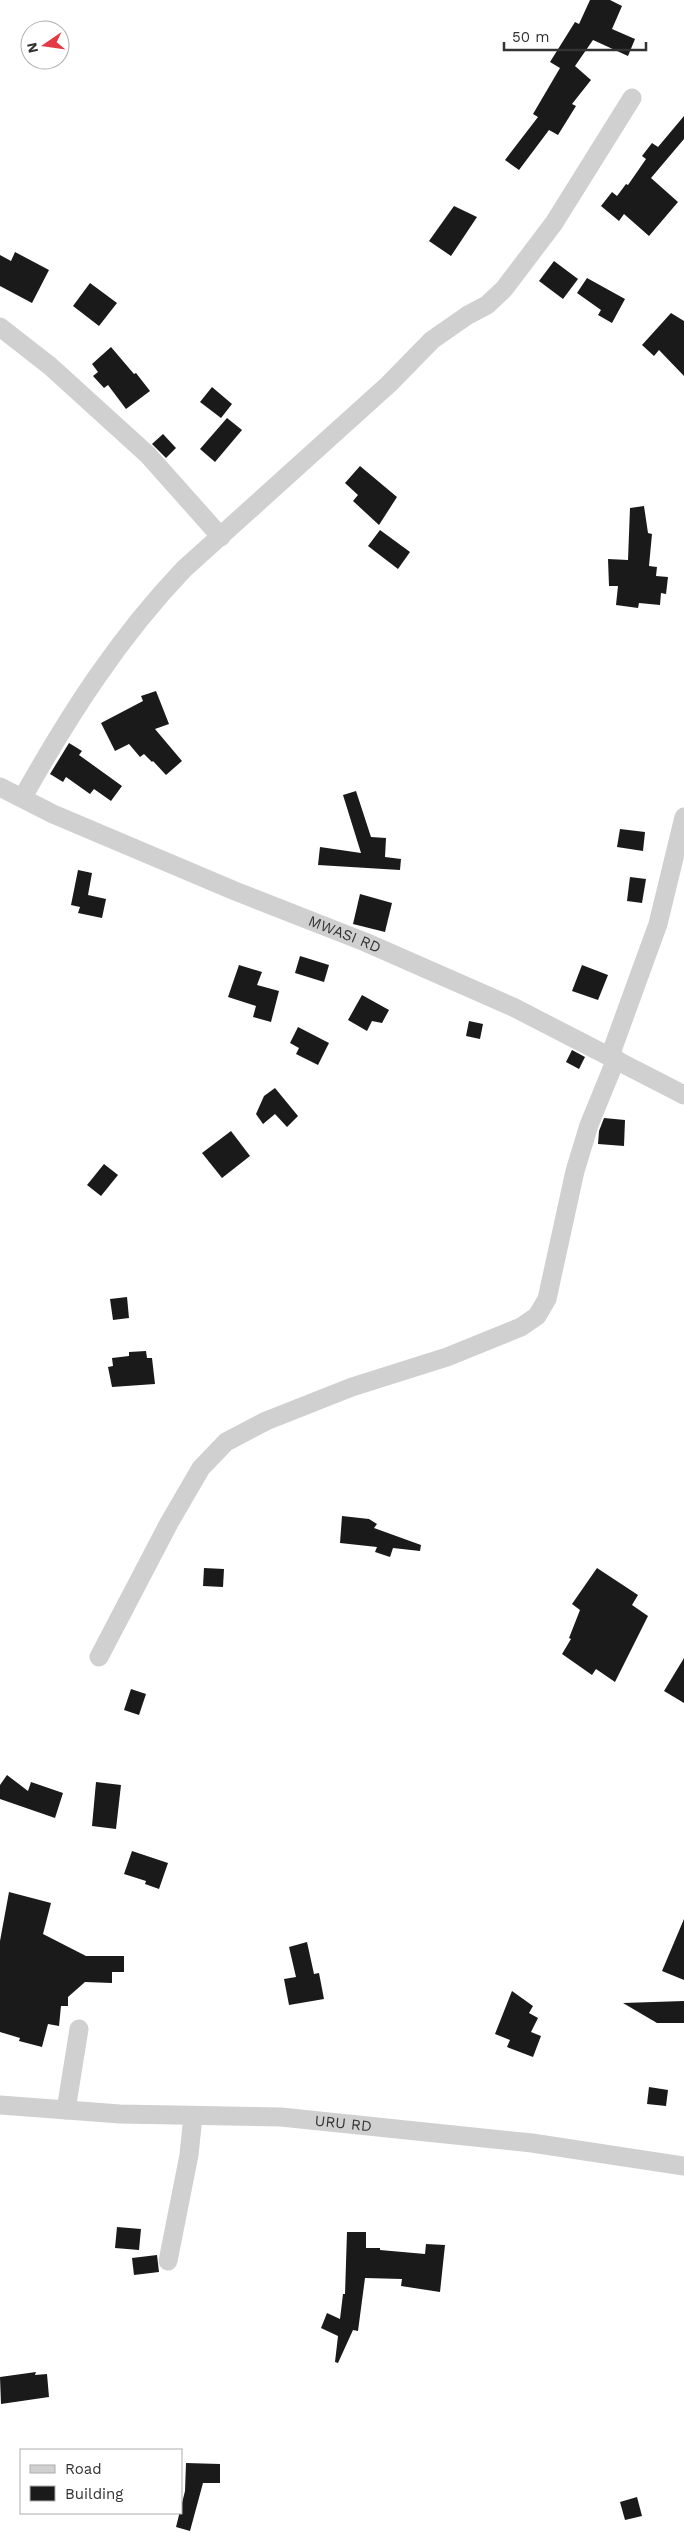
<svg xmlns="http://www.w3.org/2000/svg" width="684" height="2534" viewBox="0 0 684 2534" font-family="'Work Sans',sans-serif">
  <rect width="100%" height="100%" fill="#fff"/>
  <g fill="#1a1a1a">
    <polygon points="590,0 610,0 622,6 612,29 635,39 628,56 593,40 575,66 591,80 572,104 576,106 558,135 549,130 519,170 505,160 538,117 533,114 560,68 550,62 575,22 579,24"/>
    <polygon points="684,116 684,139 651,178 678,202 649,236 624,214 619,221 601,206 612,192 617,196 626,184 628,185 646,159 642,156 652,143 658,147"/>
    <polygon points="454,206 477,217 451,256 429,241"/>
    <polygon points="15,252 49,270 32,303 0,286 0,255 11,261"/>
    <polygon points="554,261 578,279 563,299 539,281"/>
    <polygon points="587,278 625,299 612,323 598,315 601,310 577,293"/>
    <polygon points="90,283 117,303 99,326 73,306"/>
    <polygon points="671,313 684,321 684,376 659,350 654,356 642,345"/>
    <polygon points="111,347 134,374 136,373 150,391 126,409 108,385 104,388 93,376 98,372 92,364"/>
    <polygon points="212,387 232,404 221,418 200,402"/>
    <polygon points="227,418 242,430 215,462 200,449"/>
    <polygon points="163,434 176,448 166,458 152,444"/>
    <polygon points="360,466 397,497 379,525 353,501 358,495 345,483"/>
    <polygon points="644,506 648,533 652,534 649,566 657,567 656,576 668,577 666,594 661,593 660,605 639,603 638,608 616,605 618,586 609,586 608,559 628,560 630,508"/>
    <polygon points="380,530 410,552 398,569 368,546"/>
    <polygon points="156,691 169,724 155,729 182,761 166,775 153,761 152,762 144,754 140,757 129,744 115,751 101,723 143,701 141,696"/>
    <polygon points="69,743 82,751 79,755 122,786 111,801 94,789 90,794 66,777 63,782 50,774"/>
    <polygon points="356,791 371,837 386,838 385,857 401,859 400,870 318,865 320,847 361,853 343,795"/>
    <polygon points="620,829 645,832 643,851 617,847"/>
    <polygon points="78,870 92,873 88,895 106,899 102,918 78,913 80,907 71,905"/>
    <polygon points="630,877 646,879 642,903 627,901"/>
    <polygon points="360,894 392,903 385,932 353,924"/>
    <polygon points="300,956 329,965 324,982 295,973"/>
    <polygon points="239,965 262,972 257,985 279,991 271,1022 253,1017 256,1006 228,997"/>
    <polygon points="582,965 608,975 598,1000 572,991"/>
    <polygon points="362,995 389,1010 382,1023 372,1021 367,1031 348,1020"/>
    <polygon points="469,1021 483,1024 480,1039 466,1036"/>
    <polygon points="298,1027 329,1043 318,1065 296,1054 299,1048 290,1043"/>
    <polygon points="572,1050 585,1057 579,1069 566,1062"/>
    <polygon points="275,1088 298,1116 287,1127 275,1114 263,1124 256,1114 264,1096"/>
    <polygon points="604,1118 625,1120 624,1146 598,1144 599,1131"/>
    <polygon points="231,1131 250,1156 222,1178 202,1153"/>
    <polygon points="104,1164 118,1175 101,1196 87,1185"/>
    <polygon points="127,1297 129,1318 113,1320 110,1299"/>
    <polygon points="146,1351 147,1358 152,1358 155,1384 112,1387 108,1367 113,1366 112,1358 129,1356 129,1352"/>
    <polygon points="342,1516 369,1519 377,1524 374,1528 421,1545 420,1551 393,1548 390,1557 375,1552 377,1547 340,1543"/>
    <polygon points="204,1568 224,1569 223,1587 203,1586"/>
    <polygon points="597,1568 638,1595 632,1605 648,1616 615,1682 596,1669 592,1675 562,1654 571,1639 569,1638 580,1610 572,1604"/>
    <polygon points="684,1658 684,1703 664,1691"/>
    <polygon points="131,1689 146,1694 139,1715 124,1710"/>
    <polygon points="7,1775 28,1791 31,1782 63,1793 55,1818 0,1799 0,1785"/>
    <polygon points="96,1782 121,1785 116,1829 92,1826"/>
    <polygon points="132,1851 168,1863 159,1889 145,1884 146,1881 124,1874"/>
    <polygon points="9,1892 51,1903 43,1934 86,1956 124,1956 124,1972 112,1972 112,1983 85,1982 68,1997 68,2006 61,2006 59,2026 48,2024 42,2047 19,2041 20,2038 0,2032 0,1941"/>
    <polygon points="684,1919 684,1980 662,1971"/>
    <polygon points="307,1942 314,1974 319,1973 324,1999 289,2005 284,1979 296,1977 289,1947"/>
    <polygon points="512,1991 533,2006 529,2013 538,2018 531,2032 541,2036 533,2057 507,2047 510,2040 495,2034"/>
    <polygon points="684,2001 684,2023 657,2023 623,2003"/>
    <polygon points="649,2087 668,2090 666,2106 647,2104"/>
    <polygon points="117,2227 141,2229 139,2250 115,2248"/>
    <polygon points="347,2232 366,2232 366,2248 380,2248 380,2250 425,2254 426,2244 445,2245 440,2292 401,2286 402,2279 365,2278 358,2331 353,2330 338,2363 335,2362 338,2336 321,2328 327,2313 340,2319 343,2294 345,2294"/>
    <polygon points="157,2255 159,2272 134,2275 132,2258"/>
    <polygon points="36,2372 35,2375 47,2374 49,2397 1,2404 0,2377"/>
    <polygon points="186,2463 220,2464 220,2483 203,2483 190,2531 176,2527 185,2491"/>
    <polygon points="637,2497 642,2516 625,2520 620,2502"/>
  </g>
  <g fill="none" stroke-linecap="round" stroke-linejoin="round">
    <g stroke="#d0d0d0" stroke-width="19">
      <polyline points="0,327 50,366 148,455 221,537"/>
      <path id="s1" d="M 0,787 L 53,814 L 235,891 L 365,942 L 513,1007 L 684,1095"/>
      <path d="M 23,797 C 69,715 119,637 184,569 L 389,384 L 432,340 L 468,315 L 487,305 L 504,289 L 554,223 L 632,98"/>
      <polyline points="610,1056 658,924 684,817"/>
      <polyline points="99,1657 169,1523 201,1468 226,1442 266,1421 352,1387 447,1357 521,1327 537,1316 547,1299 575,1171 589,1125 616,1059"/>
      <path id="s2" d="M 0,2105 L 120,2114 L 281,2117 L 532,2143 L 684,2166"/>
      <polyline points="66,2110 79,2029"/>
      <polyline points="168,2261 189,2155 193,2116"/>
    </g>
  </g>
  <g text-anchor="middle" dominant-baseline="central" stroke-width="5" stroke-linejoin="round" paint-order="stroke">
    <g font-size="15" fill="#333" stroke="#fff">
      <text stroke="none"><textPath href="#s1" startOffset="375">MWASI RD</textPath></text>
      <text stroke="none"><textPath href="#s2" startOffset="344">URU RD</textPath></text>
    </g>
  </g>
  <rect x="20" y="2449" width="162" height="65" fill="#ffffff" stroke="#adadad"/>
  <rect x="30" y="2465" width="25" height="8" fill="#d0d0d0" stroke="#adadad"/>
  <text x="65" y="2474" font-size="15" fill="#333333">Road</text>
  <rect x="30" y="2486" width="25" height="15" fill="#1a1a1a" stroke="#adadad"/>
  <text x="65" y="2499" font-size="15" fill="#333333">Building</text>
  <g transform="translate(45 45) rotate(257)"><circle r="24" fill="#ffffff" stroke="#adadad"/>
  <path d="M0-4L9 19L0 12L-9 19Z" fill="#e63946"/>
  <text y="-8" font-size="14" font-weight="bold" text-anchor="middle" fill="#333333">N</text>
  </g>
  <path d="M504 42v8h142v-8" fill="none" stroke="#333333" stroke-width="2.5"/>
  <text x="512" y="42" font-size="15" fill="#333333" stroke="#ffffff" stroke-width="4" paint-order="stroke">50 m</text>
</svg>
